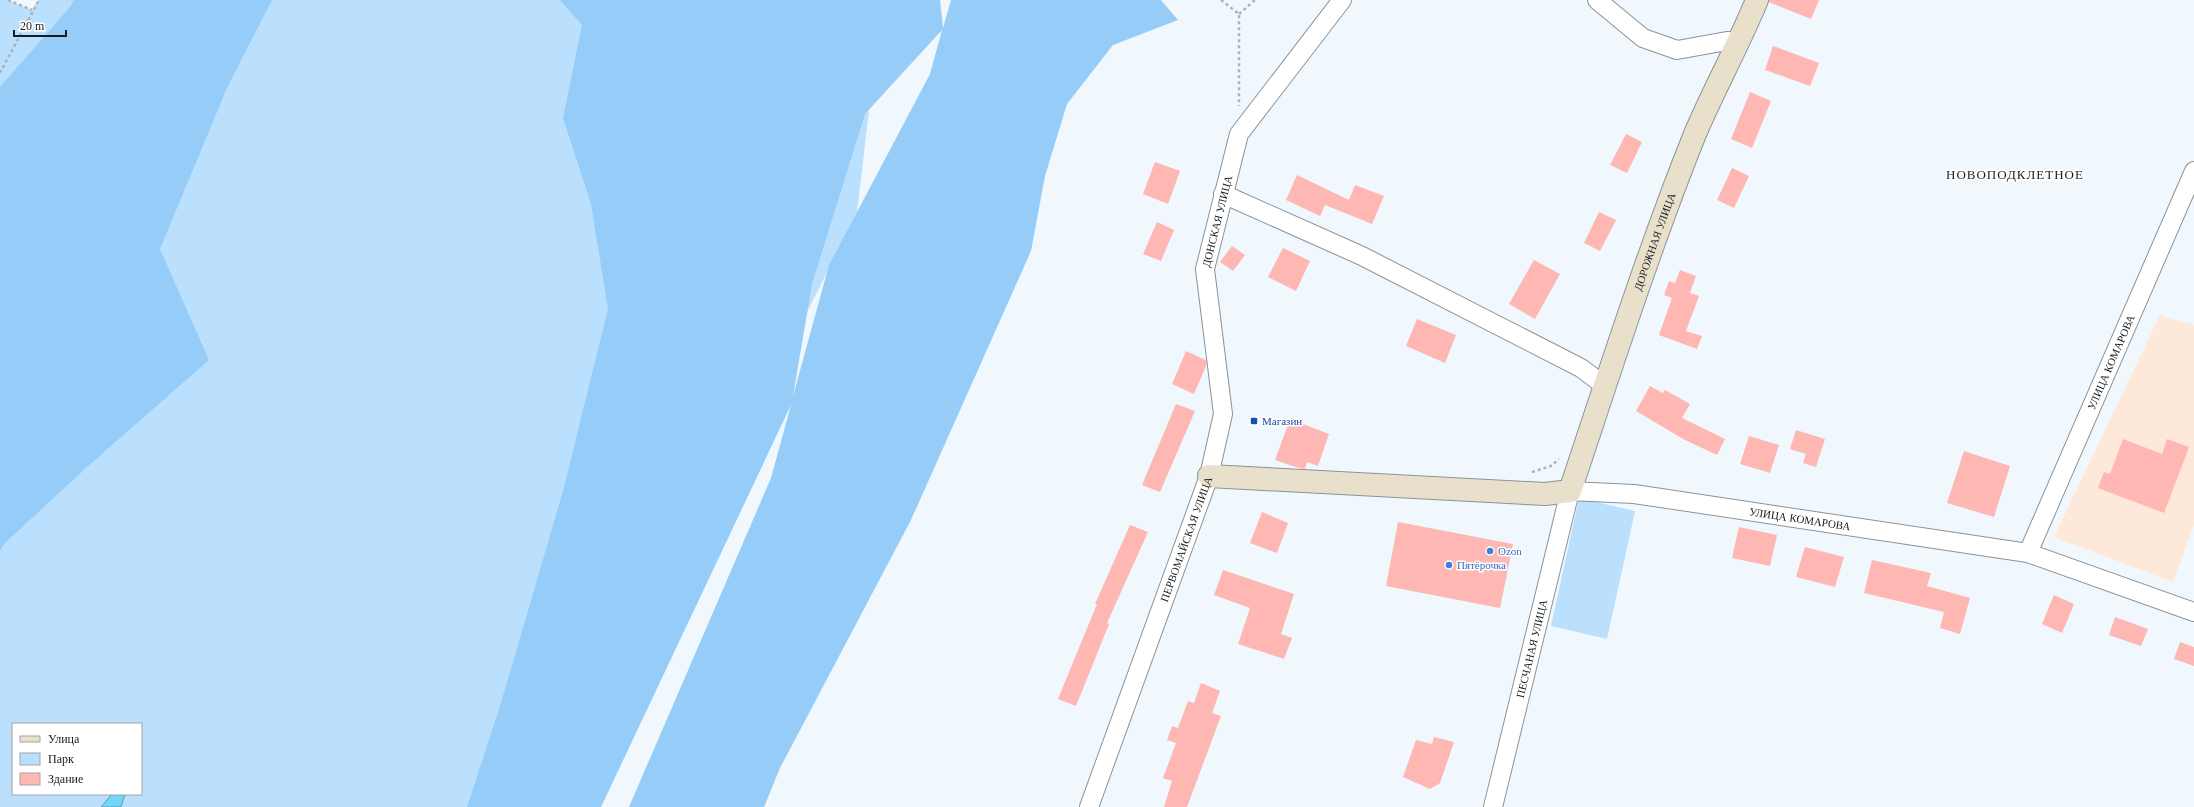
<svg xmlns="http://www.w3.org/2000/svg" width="2194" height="807" viewBox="0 0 2194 807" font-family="'Times New Roman',serif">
  <rect width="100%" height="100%" fill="#f0f8fe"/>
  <polygon fill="#fee8da" points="2160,315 2194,325 2194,525 2173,582 2054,537"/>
  <g fill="#bbe0fd" fill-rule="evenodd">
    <path d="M 0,0 L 8,0 L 32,10 L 38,0 L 882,0 L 857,212 L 560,807 L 0,807 ZM 13,724 L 141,724 L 141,794 L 13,794 Z"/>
    <polygon points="1579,498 1635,511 1607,639 1551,626"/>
  </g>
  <g fill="#95cdf8" fill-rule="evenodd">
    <polygon points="74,0 272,0 227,88 160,249 209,360 87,467 4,544 0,551 0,87 70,7"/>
    <path d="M 560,0 L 940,0 L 943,28 L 951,0 L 1161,0 L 1178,20 L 1113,45 L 1067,104 L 1045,176 L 1031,251 L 911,520 L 780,768 L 764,807 L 629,807 L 771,478 L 791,405 L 601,807 L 467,807 L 500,706 L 563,491 L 608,309 L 591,204 L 563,118 L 582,25 ZM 942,30 L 930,74 L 829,265 L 793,396 L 812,284 L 865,114 Z"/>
  </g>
  <polygon fill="#73d5f8" stroke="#589eb7" points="112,794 125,794 121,807 101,807"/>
  <g fill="#feb7b2">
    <polygon points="1769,0 1819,0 1811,19 1769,2"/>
    <polygon points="1773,46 1819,63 1810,86 1765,70"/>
    <polygon points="1750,92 1771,101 1752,148 1731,139"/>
    <polygon points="1626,134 1642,142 1627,173 1610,165"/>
    <polygon points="1155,162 1180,171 1168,204 1143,194"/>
    <polygon points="1732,168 1749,176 1734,208 1717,200"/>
    <polygon points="1297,175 1349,200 1355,185 1384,196 1372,224 1325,205 1320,216 1286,200"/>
    <polygon points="1599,212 1616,220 1600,251 1584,243"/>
    <polygon points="1157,222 1174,230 1161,261 1143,254"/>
    <polygon points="1232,246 1245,255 1233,271 1220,262"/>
    <polygon points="1283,248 1310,261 1296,291 1268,277"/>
    <polygon points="1534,260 1560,274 1535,319 1509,304"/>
    <polygon points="1680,270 1696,276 1690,293 1699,296 1686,331 1702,336 1697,349 1659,335 1672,298 1664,295 1669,281 1675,283"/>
    <polygon points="1417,319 1456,335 1445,363 1406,346"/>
    <polygon points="1186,351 1206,360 1206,366 1194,394 1172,384"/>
    <polygon points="1650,386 1663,393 1665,390 1690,404 1682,418 1725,439 1717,455 1685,440 1636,411"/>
    <polygon points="1176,404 1195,411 1160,492 1142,485"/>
    <polygon points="1290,419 1329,434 1318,466 1307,462 1305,469 1299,468 1275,460"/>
    <polygon points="1796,430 1825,439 1816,467 1803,463 1806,454 1790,449"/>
    <polygon points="1749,436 1779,445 1770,473 1740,464"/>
    <polygon points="2123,439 2162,454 2167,439 2189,447 2164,513 2098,488 2104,472 2110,474"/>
    <polygon points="1964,451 2010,466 1994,517 1947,503"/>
    <polygon points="1262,512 1288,523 1277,553 1250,543"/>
    <polygon points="1398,522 1513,544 1500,608 1386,586"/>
    <polygon points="1130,525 1148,532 1107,623 1109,624 1076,706 1058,699 1097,604 1095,604"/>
    <polygon points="1739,527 1777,535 1770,566 1732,558"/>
    <polygon points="1805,547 1844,557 1835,587 1796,577"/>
    <polygon points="1872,560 1931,573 1927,586 1970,598 1960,634 1940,628 1944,612 1864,593"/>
    <polygon points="1223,570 1294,594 1281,634 1292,638 1284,659 1238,644 1250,608 1214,595"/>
    <polygon points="2054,595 2074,604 2062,633 2042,624"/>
    <polygon points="2115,617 2148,629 2141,646 2109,635"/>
    <polygon points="2180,642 2194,647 2194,666 2174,659"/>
    <polygon points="1201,683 1220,691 1212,713 1221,716 1187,807 1164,807 1172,781 1163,778 1176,743 1167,740 1172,726 1178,728 1188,701 1194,703"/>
    <polygon points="1434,737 1454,742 1440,783 1430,789 1403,777 1416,740 1432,744"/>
  </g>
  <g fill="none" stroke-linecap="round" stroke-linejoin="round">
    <g stroke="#8b9398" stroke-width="20">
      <g id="street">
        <polyline points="1597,0 1643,38 1677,50 1727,41 1740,42"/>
        <polyline points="1223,194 1362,256 1581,368 1605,386"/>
        <path id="s1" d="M 2028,553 L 2194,171"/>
        <path id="s2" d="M 1089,807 L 1209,476 L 1223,414 L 1205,269 L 1239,134 L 1342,0"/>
        <path id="s3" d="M 1493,807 L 1570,491 L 1634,494 L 2028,553 L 2194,612"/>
      </g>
    </g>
    <g stroke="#8b9398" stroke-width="24">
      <g id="secondary">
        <path id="s4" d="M 1209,476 L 1545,494 L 1570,491 C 1610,371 1648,251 1695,134 C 1714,89 1738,46 1757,0"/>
      </g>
    </g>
    <g stroke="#acb2b7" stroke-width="2.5" stroke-dasharray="3 3" stroke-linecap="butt">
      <polyline points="8,0 32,10"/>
      <polyline points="1221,0 1239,14 1239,106"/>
      <polyline points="1239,14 1255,0"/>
      <polyline points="0,73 39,0"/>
      <polyline points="1532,472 1551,466 1559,459"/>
    </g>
    <use href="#street" stroke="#fff" stroke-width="18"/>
    <use href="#secondary" stroke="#e9e0cb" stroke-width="22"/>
  </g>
  <rect fill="#1a4fb4" stroke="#fff" stroke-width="1.5" x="1250" y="417" width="8" height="8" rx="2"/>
  <g fill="#3f7fe0" stroke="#fff" stroke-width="1.5">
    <circle cx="1490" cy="551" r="4"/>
    <circle cx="1449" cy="565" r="4"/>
  </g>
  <g text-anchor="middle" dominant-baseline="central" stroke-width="3" stroke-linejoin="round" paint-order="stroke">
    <g font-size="11" fill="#191c1e" stroke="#fff">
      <text stroke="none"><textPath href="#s2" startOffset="611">ДОНСКАЯ УЛИЦА</textPath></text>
      <text stroke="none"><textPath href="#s4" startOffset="625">ДОРОЖНАЯ УЛИЦА</textPath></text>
      <text stroke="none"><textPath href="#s1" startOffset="208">УЛИЦА КОМАРОВА</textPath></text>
      <text stroke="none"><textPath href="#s3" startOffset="557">УЛИЦА КОМАРОВА</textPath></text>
      <text stroke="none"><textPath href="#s2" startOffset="285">ПЕРВОМАЙСКАЯ УЛИЦА</textPath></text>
      <text stroke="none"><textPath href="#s3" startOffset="163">ПЕСЧАНАЯ УЛИЦА</textPath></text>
    </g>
    <g font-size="11" fill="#164399" stroke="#fff" text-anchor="start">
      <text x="1262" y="421">Магазин</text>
    </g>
    <g font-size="11" fill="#366cbe" stroke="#fff" text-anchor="start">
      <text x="1498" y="551">Ozon</text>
      <text x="1457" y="565">Пятёрочка</text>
    </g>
    <g font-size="13" letter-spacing="1" fill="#191c1e" stroke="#fff">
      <text x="2015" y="174">НОВОПОДКЛЕТНОЕ</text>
    </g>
  </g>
  <rect x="12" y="723" width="130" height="72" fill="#ffffff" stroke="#a3a4a5"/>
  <rect x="20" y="736" width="20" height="6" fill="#e9e0cb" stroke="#a3a4a5"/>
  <text x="48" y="743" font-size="12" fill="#191c1e">Улица</text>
  <rect x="20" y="753" width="20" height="12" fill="#bbe0fd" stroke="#a3a4a5"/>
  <text x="48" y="763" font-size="12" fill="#191c1e">Парк</text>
  <rect x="20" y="773" width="20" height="12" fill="#feb7b2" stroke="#a3a4a5"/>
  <text x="48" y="783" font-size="12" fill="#191c1e">Здание</text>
  <path d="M14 30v6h52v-6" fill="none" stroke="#191c1e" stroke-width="2"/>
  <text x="20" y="30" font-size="12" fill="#191c1e" stroke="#ffffff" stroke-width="3" paint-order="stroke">20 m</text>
</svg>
